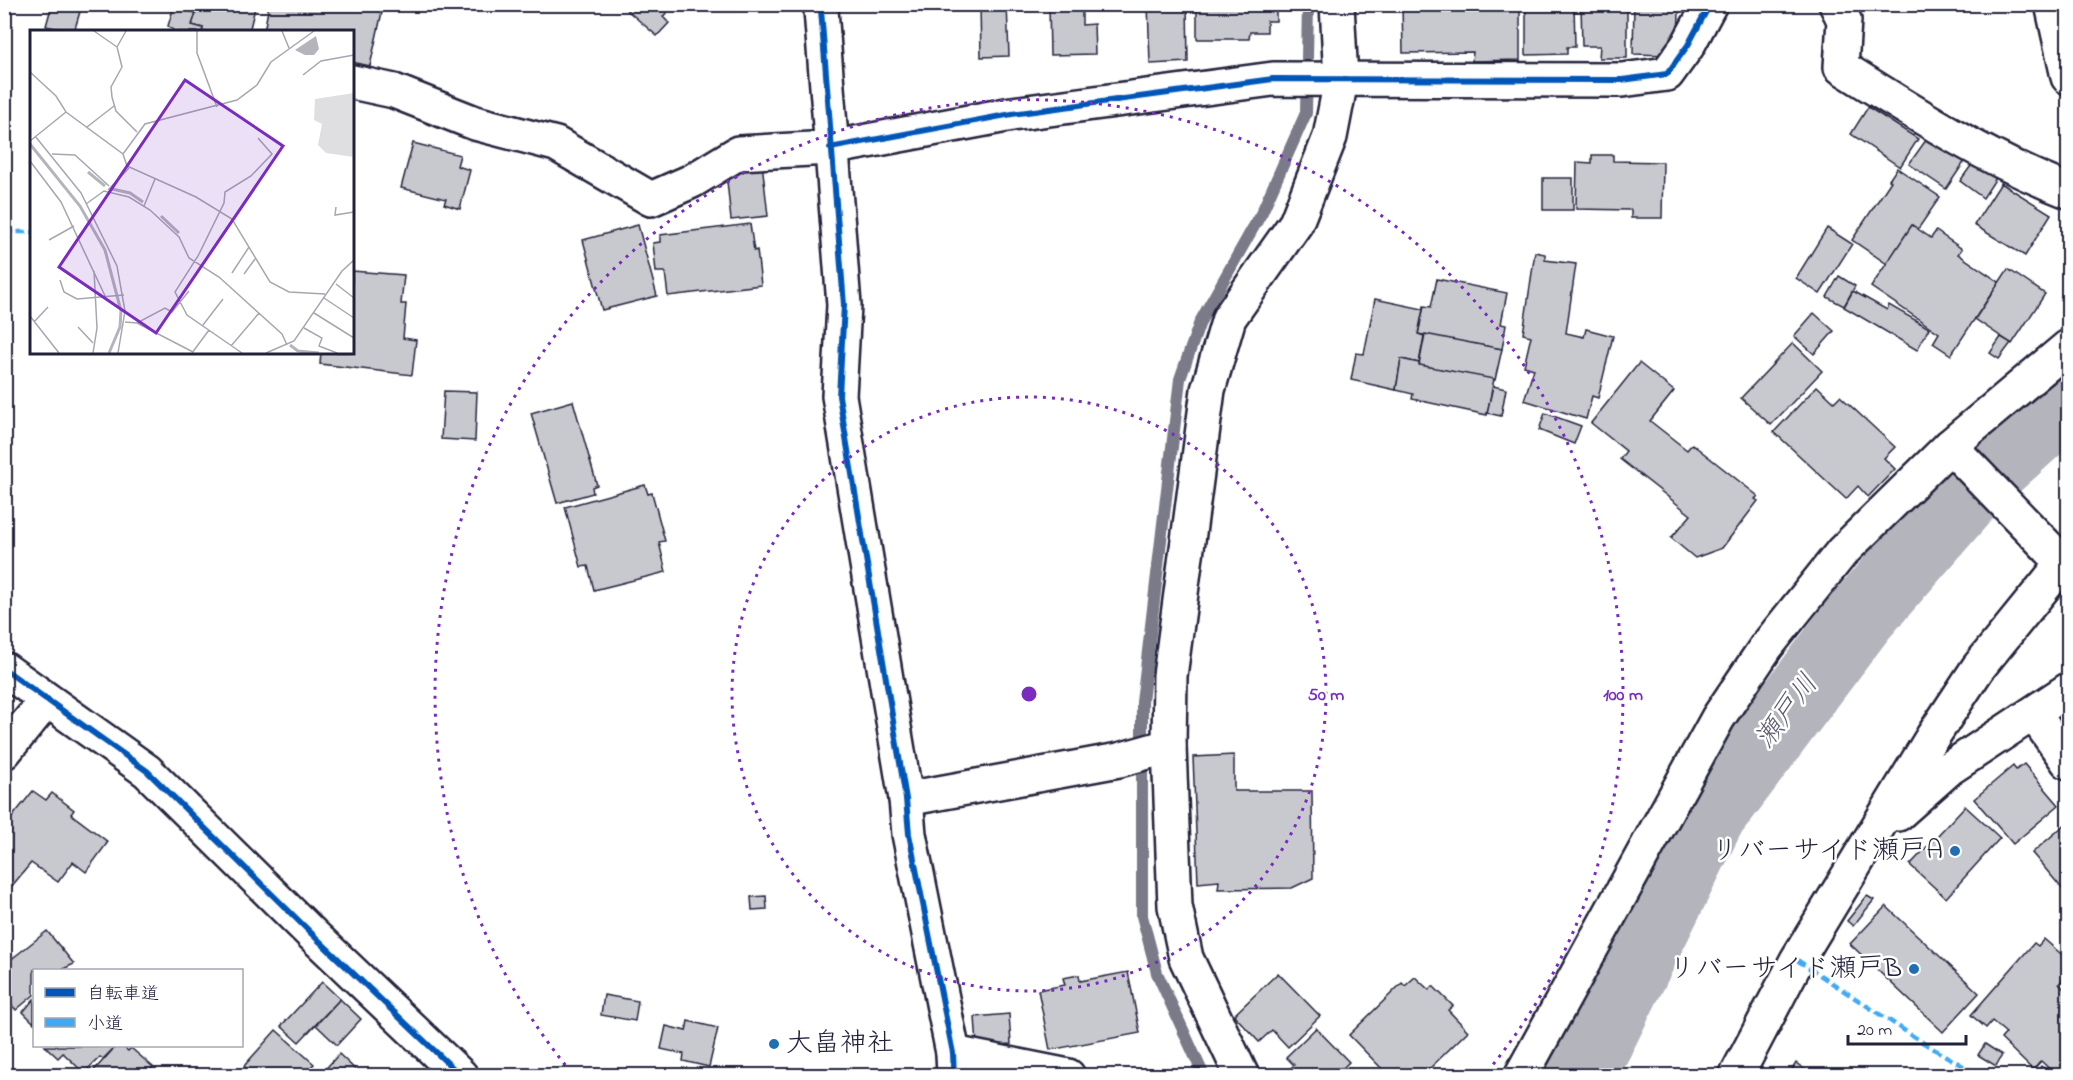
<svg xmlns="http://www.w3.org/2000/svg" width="2073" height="1080" viewBox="0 0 2073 1080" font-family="'Indie Flower','Klee One',sans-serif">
  <rect width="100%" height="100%" fill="#fff"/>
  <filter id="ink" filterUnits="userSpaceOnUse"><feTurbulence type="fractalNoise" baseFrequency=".0167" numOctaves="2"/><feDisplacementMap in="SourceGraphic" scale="12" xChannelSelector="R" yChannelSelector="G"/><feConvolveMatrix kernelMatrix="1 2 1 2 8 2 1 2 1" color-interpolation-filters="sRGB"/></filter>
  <g filter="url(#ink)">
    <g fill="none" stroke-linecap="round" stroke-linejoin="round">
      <polyline stroke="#7a7a88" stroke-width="12" points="1204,1076 1157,973 1142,916 1142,702 1180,379 1200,322 1262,212 1306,113 1308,4"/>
      <polyline stroke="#b4b4bc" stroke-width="72" points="1580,1076 1709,817 1859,618 1978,481 2068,399"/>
    </g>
    <g fill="#c8c8cf" stroke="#22223b" stroke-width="1.5">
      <polygon points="52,4 81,8 74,32 46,26"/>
      <polygon points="198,4 256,4 249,32 202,32 203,28 192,25"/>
      <polygon points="269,4 346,4 382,12 370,66 352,62 352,32 264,32"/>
      <polygon points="673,4 663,17 669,23 657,36 621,5"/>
      <polygon points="980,4 1007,4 1009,56 981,57"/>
      <polygon points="1049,4 1082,4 1082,25 1094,24 1095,54 1050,55"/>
      <polygon points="1148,4 1187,4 1188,62 1150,64"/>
      <polygon points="1197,4 1276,4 1276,21 1267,21 1267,32 1250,32 1249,39 1197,39"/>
      <polygon points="1402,4 1520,4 1520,60 1472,61 1473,52 1403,53"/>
      <polygon points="1526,4 1574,4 1575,47 1567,47 1567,54 1526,55"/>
      <polygon points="1581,4 1627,4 1627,58 1599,58 1600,46 1582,46"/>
      <polygon points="1634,4 1676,4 1676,11 1679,11 1678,44 1670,55 1633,54"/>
      <polygon points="174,6 196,13 192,25 203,28 202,32 175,32 168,26"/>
      <polygon points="1868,107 1918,139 1900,167 1851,134"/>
      <polygon points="1931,133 1967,158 1946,189 1909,164"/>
      <polygon points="413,143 460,155 457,166 470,170 460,209 444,204 446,199 401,188"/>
      <polygon points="761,154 768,216 731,220 727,181 718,183"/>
      <polygon points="1592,155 1613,155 1613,161 1663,162 1662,218 1631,218 1631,210 1576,209 1577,162 1592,163"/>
      <polygon points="1973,163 1996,178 1983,198 1960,181"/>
      <polygon points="1897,168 1940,197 1918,229 1912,225 1887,264 1852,240 1891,181 1889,180"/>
      <rect x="1543" y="178" width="30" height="32"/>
      <polygon points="2001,183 2051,214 2025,256 1974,225"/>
      <polygon points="750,224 754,251 757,250 761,285 668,296 665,272 656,272 653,243 660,242 660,235"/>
      <polygon points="638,225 657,296 602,310 583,240"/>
      <polygon points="1912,225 1931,238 1936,231 1962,249 1958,254 1999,282 1951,355 1933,343 1939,333 1871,287"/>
      <polygon points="1827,228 1852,244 1820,294 1796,278"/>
      <polygon points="1535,252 1545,254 1545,260 1576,264 1566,333 1584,337 1586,329 1613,336 1598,398 1592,396 1586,419 1524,400 1534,369 1524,366 1531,336 1523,334"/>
      <polygon points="2008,269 2045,294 2012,344 1975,319"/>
      <polygon points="352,271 404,275 401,304 406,304 403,338 416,340 412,375 320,364 321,352 352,352"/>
      <polygon points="1839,276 1855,286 1844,306 1827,297"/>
      <polygon points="1437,279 1507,293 1501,324 1506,325 1502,349 1418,334 1424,306 1431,307"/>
      <polygon points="1853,291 1887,310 1889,305 1929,328 1917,350 1844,307"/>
      <polygon points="1375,299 1423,309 1418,334 1424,336 1419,363 1401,359 1396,390 1351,380 1356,353 1364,354"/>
      <polygon points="1814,313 1834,331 1814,354 1794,336"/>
      <polygon points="1425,334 1502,349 1495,380 1419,365"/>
      <polygon points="2001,337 2011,343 1999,359 1990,353"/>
      <polygon points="1793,343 1822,371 1771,425 1741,398"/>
      <polygon points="1401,359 1419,363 1419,365 1494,379 1487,415 1412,399 1413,394 1396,390"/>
      <polygon points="1639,363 1674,391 1650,421 1687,450 1692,444 1758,496 1755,499 1758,501 1722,548 1695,558 1671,538 1691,515 1620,459 1626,451 1591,423"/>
      <polygon points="1493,386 1506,389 1501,416 1487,413"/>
      <polygon points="1817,386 1834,402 1840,396 1895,447 1884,458 1895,469 1868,497 1858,486 1846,499 1774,432"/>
      <polygon points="444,391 477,392 475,441 441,439"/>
      <polygon points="573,401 597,485 592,487 593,493 557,503 531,413"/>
      <polygon points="1545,413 1581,426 1574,444 1539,430"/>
      <polygon points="645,485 648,494 652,493 665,541 659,542 666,572 594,590 588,566 581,567 565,507"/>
      <polygon points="1234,755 1234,791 1312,791 1313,878 1292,888 1218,889 1219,881 1198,883 1193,757"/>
      <polygon points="2024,764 2059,805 2013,844 1974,799 2013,766 2016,770"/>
      <polygon points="33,791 46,800 52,793 74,810 71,814 108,842 86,872 73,862 58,882 31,863 11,887 4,883 4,827"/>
      <polygon points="1965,806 2000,838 1946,898 1910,865"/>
      <polygon points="2068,822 2068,889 2065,892 2032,853"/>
      <polygon points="766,896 767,909 752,910 751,897"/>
      <polygon points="1867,896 1874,900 1853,926 1847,921"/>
      <polygon points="1886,906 1979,993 1943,1032 1850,944"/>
      <polygon points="47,931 74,964 61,970 34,970 34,995 16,1010 4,996 4,965"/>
      <polygon points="2044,939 2068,960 2068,973 2059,984 2068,993 2068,1076 2057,1076 2041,1061 2033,1070 2001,1039 2006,1033 1992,1021 1986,1028 1971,1015 2034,943 2038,946"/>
      <polygon points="1128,972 1140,1033 1050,1050 1038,990 1065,985 1063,978 1079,975 1080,981"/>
      <polygon points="1278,973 1320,1016 1288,1047 1272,1030 1259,1042 1234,1015"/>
      <polygon points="1415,977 1429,990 1433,986 1453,1006 1448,1010 1468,1031 1422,1076 1389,1076 1349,1035 1402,983 1405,986"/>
      <polygon points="322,982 340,999 299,1042 281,1026"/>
      <polygon points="604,995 638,1001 635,1021 601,1015"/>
      <polygon points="34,999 34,1023 23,1012"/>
      <polygon points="340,999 361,1019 337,1045 316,1025"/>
      <polygon points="1009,1014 1011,1044 977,1046 975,1017"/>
      <polygon points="688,1021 718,1028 709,1067 683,1061 684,1054 661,1049 666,1026 686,1031"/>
      <polygon points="1316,1028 1349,1062 1335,1076 1283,1076 1294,1065 1286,1057"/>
      <polygon points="276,1030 314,1064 309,1069 312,1072 309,1076 255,1076 244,1066"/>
      <polygon points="1985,1044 2002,1055 1996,1066 1978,1055"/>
      <polygon points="45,1046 116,1046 103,1059 100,1057 84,1073 63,1053 58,1058"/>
      <polygon points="116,1046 122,1046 128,1051 131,1048 153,1067 145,1076 89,1076"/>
      <polygon points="339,1054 362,1076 319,1076"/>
      <polygon points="1796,1063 1814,1076 1788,1076"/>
      <polygon points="2041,1066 2056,1076 2035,1076"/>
      <polygon points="1352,1069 1358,1076 1345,1076"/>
      <polygon points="1468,1069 1475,1076 1461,1076"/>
    </g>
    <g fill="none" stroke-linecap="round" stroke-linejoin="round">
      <g stroke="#22223b" stroke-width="38">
        <g id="minor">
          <polyline points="823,4 821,10 844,305 839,396 906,799 909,834 953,1053 954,1076"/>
          <path d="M 1836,4 L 1844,20 L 1841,67 C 1914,113 1988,160 2068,191"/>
          <polyline points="2052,4 2068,77"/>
          <polyline points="352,82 394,91 475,123 556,144 651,199 692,181 738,153 830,148 1012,114 1273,79 1622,80 1667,74 1688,45 1710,4"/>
          <polyline points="1950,446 2068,568"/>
          <polyline points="4,669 147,771 313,935 461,1076"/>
          <polyline points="2034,714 2068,762"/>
          <polyline points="4,752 46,701"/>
          <polyline points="906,799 1119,760 1169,746"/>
          <polyline points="1898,814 1950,768 2068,690"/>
          <polyline points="953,1053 1068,1076"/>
          <polyline points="1242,1076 1186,958 1175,906 1169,746 1170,676 1208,390 1229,318 1296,223 1330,137 1341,80 1337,4"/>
          <polyline points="1521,1076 1718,718 1766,647 1842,552 1950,446 2068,347"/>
          <polyline points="1736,1076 1797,960 1933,736 1978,668 2064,562"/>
        </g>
      </g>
      <use href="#minor" stroke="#fff" stroke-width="33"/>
      <g stroke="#3fa9f5" stroke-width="4.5" stroke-dasharray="9 4.5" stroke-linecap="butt">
        <polyline points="4,232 32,232"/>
        <polyline points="1797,960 1922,1042 1980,1076"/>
      </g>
      <g stroke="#fff" stroke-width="10">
        <g id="cycleway">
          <polyline points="823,4 821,10 844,305 839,396 906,799 909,834 953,1053 954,1076"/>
          <polyline points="830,148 1012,114 1273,79 1622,80 1667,74 1688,45 1710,4"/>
          <polyline points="4,669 147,771 313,935 461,1076"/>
        </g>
      </g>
      <use href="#cycleway" stroke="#0057b8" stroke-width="6"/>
    </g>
  </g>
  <g fill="none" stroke="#7b2cbf" stroke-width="3" stroke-dasharray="3 6">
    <circle cx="1029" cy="694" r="297"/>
    <path d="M571 1072A594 594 0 1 1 1487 1072"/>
  </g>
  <g fill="#1f6fb2" stroke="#fff" stroke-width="2">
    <circle cx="1955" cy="851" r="6"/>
    <circle cx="1914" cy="969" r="6"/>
    <circle cx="774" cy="1044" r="6"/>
  </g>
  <g text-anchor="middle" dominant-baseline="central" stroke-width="5" stroke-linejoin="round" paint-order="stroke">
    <g font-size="27" fill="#22223b" stroke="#fff" text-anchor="end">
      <text x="1943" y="851">リバーサイド瀬戸A</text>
      <text x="1902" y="969">リバーサイド瀬戸B</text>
      <text x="786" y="1044" text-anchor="start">大畠神社</text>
    </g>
    <g font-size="28" font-style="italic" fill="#5c5c6f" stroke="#fff">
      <text transform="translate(1788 712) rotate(-53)">瀬戸川</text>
    </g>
  </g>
  <g transform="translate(30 30)">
    <rect width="324" height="324" fill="#fff"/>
    <path d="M 324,63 L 324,127 L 296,123 L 288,115 L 292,94 L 284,90 L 285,69 Z" fill="#dfdfe2"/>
    <path d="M 286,6 L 289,19 L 284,25 L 275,25 L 265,20 Z" fill="#b4b4bc"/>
    <path fill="none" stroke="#b4b4bc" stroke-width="3" d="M 0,114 L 50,176 L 75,220 L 91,281 L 90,297 L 79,323M 58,142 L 75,156M 82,159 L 100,163 L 113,172M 131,186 L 149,203M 260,315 L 268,321 L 289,323"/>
    <path fill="none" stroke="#a7a7b1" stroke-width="1.5" d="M 64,1 L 87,17M 96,1 L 87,17 L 92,37 L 81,57 L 82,67 L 86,81 L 107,102M 167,1 L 167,23 L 187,77M 252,1 L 259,18M 0,42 L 26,66 L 36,82 L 93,124 L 97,136 L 166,167 L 202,189 L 240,252 L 259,262 L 295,264M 273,45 L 291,31 L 324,25M 57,97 L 84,76M 5,106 L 51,163 L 87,236 L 95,281 L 88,323M 0,111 L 36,82M 22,124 L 45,125 L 79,156M 93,124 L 115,94 L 207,70 L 227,55 L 241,32 L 284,1M 0,131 L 31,172 L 76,268M 78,160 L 99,138M 56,174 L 74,161 L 99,167 L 120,180 L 149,207 L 159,228 L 189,247 L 252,304 L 257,315M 114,176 L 125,149M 306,177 L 305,185 L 324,182M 19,210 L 44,196M 202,243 L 219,217M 214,244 L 225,229M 30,250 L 34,262 L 47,269 L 94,265M 306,254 L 324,268M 294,268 L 324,288M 284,283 L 324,308M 0,286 L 29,323M 4,292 L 18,277M 95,292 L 107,293 L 135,278 L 142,282 L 159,261M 107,293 L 163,322M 173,295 L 193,269M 48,297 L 63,313M 274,298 L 292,308 L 289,316 L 307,323M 201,316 L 229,283M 63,323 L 67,298 L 64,241M 162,323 L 179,300M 212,323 L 157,285 L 145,262 L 168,226 L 194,173 L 195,162 L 221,146 L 242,124 L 228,108M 236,323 L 264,311 L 312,241 L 324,230"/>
    <path fill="#7b2cbf" fill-opacity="0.15" stroke="#7b2cbf" stroke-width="3" d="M 155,50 L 253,116 L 126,303 L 29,237 Z"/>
    <rect width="324" height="324" fill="none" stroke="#22223b" stroke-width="3"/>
  </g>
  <circle cx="1029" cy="694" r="9" fill="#7b2cbf" stroke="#fff" stroke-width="3"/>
  <g font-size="18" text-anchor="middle" font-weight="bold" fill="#7b2cbf" stroke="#fff" stroke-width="5" stroke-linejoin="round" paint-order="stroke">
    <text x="1326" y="700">50 m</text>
    <text x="1623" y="700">100 m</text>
  </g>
  <rect width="2073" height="1080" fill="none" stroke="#fff" stroke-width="24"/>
  <rect x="12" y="12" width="2049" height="1056" fill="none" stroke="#22223b" stroke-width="2" filter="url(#ink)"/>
  <rect x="33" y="969" width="210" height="78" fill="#ffffff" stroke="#a7a7b1" stroke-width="1.5"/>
  <rect x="45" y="988" width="30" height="9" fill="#0057b8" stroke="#a7a7b1" stroke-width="1.5"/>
  <text x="87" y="999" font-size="18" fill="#22223b">自転車道</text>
  <rect x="45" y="1018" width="30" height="9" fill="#3fa9f5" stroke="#a7a7b1" stroke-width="1.5"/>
  <text x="87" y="1029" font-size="18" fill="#22223b">小道</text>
  <path d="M1848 1035v9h118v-9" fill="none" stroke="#22223b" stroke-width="3"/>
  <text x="1857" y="1035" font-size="18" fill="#22223b" stroke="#ffffff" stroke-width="4.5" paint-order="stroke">20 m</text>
</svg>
